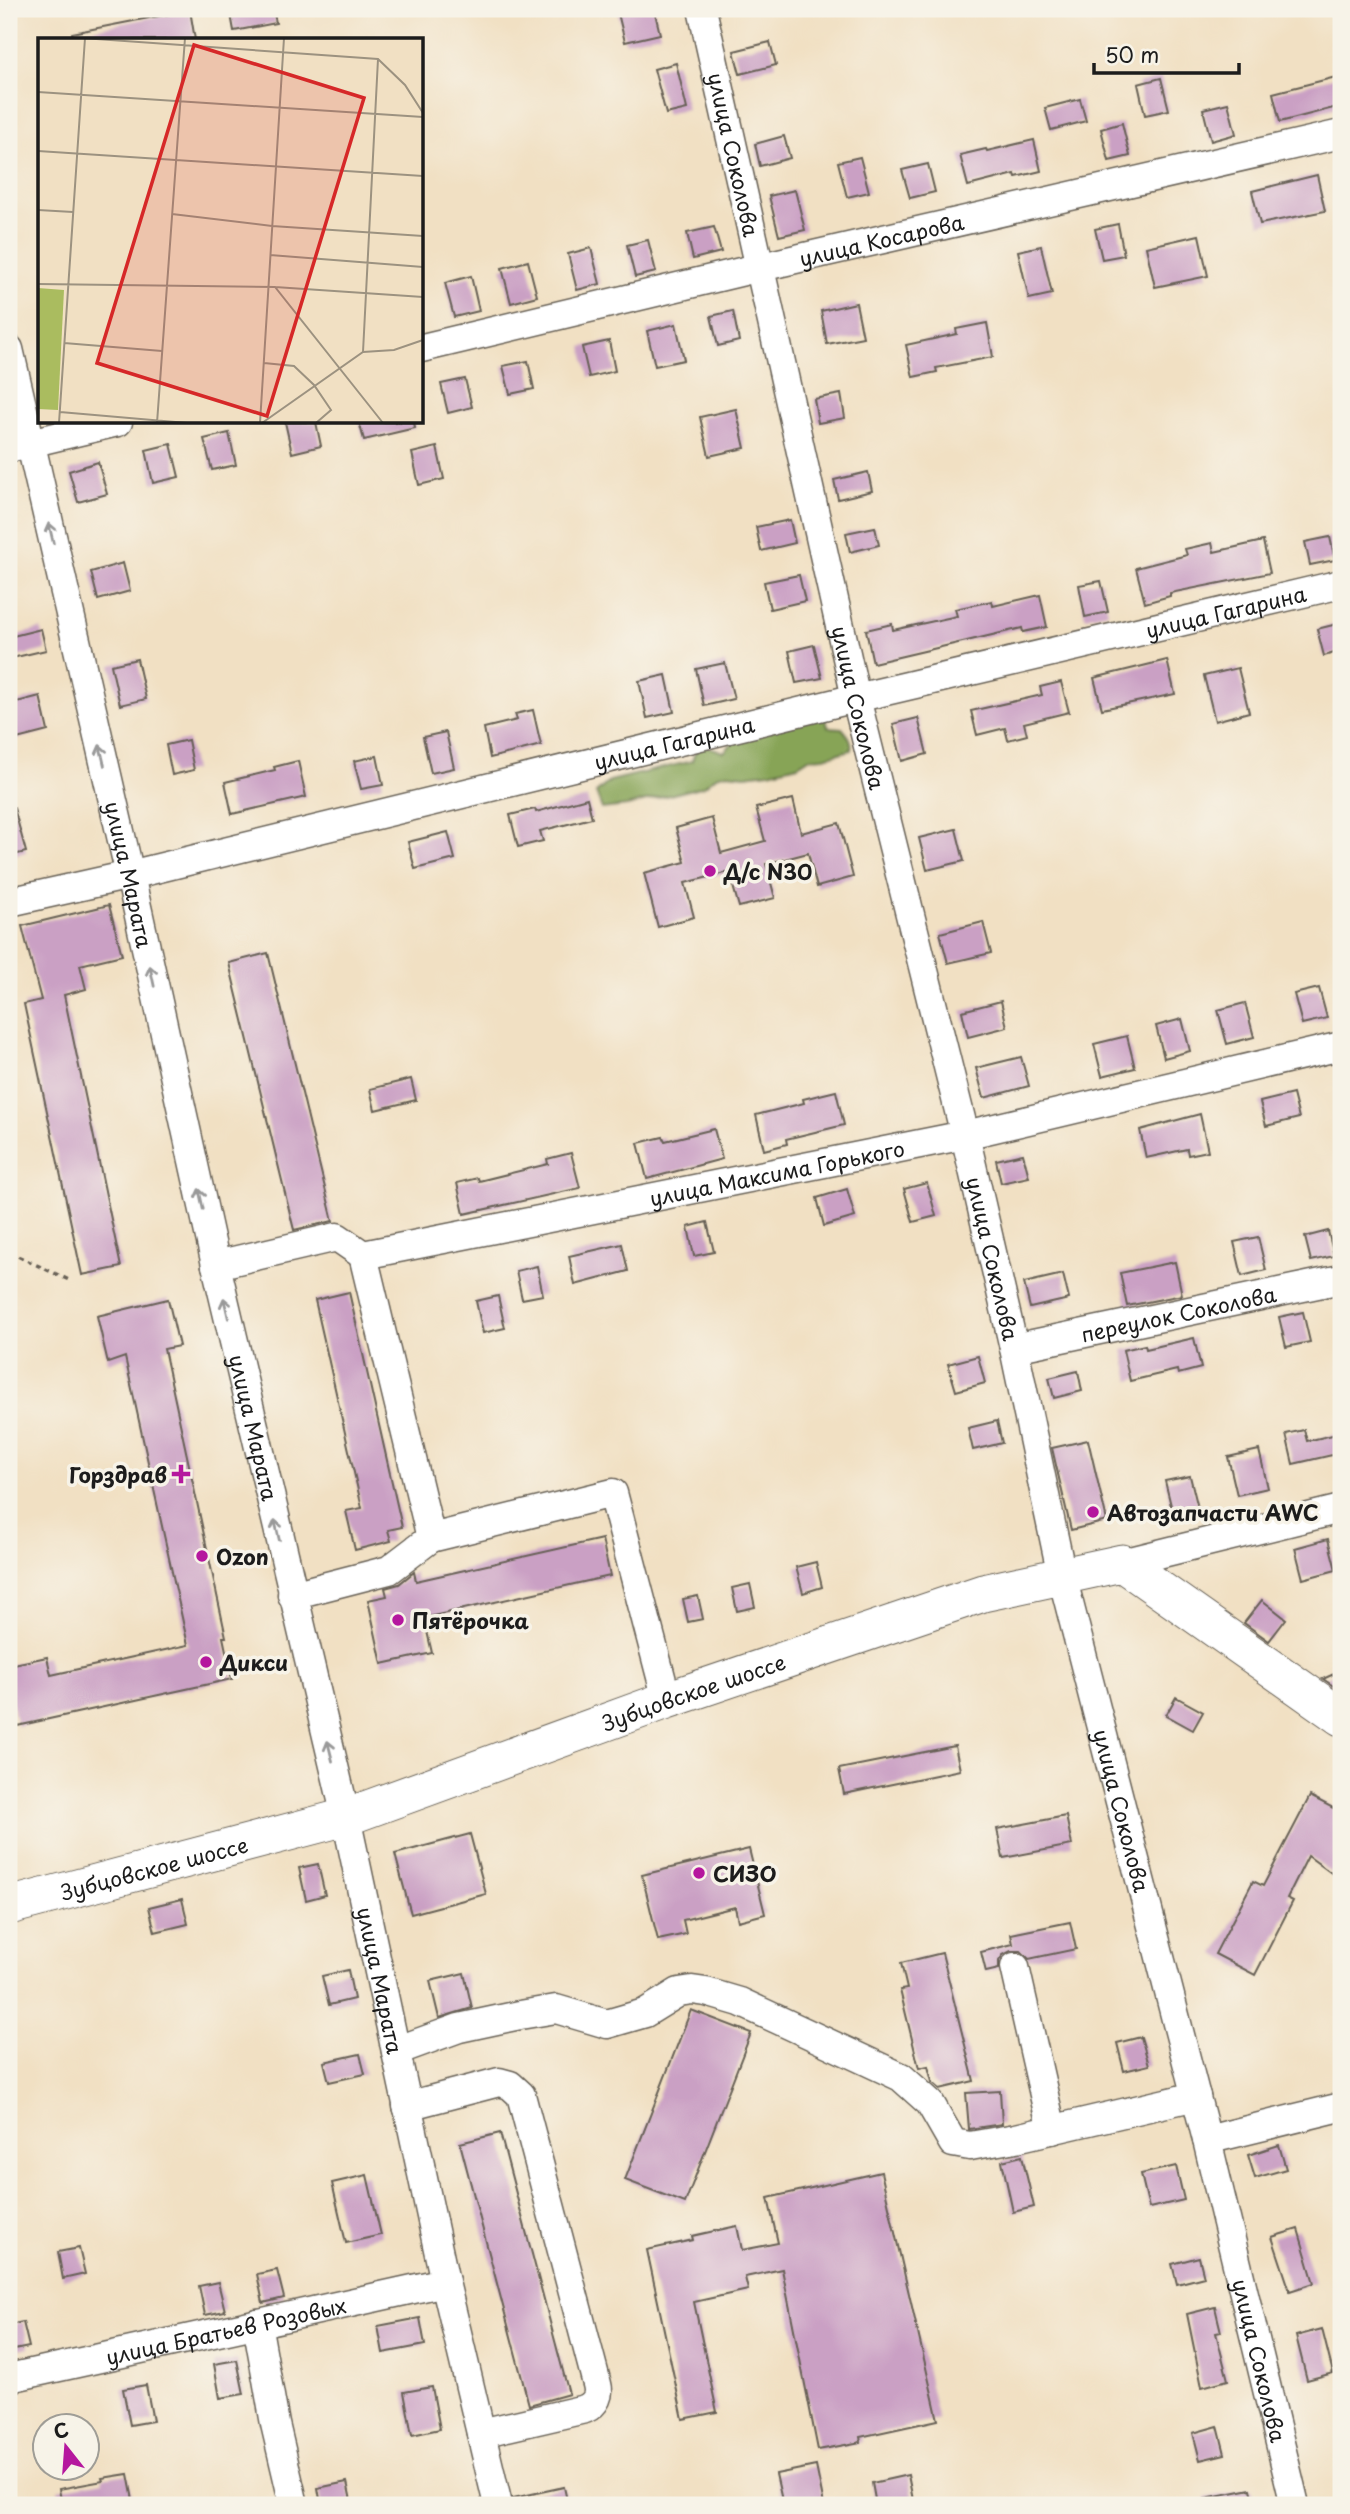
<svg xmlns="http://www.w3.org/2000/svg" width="1350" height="2514" viewBox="0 0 1350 2514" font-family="'Playpen Sans',sans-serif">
  <rect width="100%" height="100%" fill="#f7f3e8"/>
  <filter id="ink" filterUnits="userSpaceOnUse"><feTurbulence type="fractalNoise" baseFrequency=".0143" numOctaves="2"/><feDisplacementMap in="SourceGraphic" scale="14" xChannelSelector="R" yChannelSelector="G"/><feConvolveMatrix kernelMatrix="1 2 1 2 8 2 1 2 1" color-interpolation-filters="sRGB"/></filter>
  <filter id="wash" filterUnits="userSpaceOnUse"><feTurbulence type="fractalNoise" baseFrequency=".00686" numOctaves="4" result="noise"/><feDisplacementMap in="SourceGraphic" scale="28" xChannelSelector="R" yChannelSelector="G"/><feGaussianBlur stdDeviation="1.57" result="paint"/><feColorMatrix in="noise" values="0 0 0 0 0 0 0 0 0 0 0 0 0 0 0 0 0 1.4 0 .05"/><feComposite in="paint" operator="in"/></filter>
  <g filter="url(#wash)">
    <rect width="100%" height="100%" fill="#f1e0c3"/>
    <path fill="#87a456" stroke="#526039" stroke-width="2" d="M 825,715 L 828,727 L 842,728 C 848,735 853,740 851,750 L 824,757 L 809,758 L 798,765 L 769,772 L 745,775 L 727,773 L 716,776 L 704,786 L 627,806 L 602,809 L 596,793 L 610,781 L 692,761 L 695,752 L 704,745 L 724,752 L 735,740 Z"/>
    <g id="blocks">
      <g fill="#caa0c4">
        <polygon points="230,9 273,9 276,23 234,31"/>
        <polygon points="617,9 654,9 660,34 625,42"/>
        <polygon points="190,10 195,40 73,40 72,33"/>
        <polygon points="770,42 776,65 740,74 734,51"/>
        <polygon points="676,63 687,109 666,114 654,69"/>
        <polygon points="1336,77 1341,106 1280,122 1273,93"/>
        <polygon points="1161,78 1169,110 1145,115 1138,84"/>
        <polygon points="1080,99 1086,121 1051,130 1045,108"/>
        <polygon points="1228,103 1236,134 1211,141 1203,109"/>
        <polygon points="1122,123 1130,156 1109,161 1101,129"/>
        <polygon points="784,136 790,158 760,166 755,144"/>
        <polygon points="1034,140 1041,171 1016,177 1015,174 968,186 960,155 986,149 987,151"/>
        <polygon points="860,157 869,192 847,197 838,162"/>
        <polygon points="928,164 935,192 910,198 902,170"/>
        <polygon points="1317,175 1325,211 1260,224 1252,191"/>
        <polygon points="795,190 805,230 779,236 769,196"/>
        <polygon points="1118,224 1124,255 1102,259 1095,229"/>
        <polygon points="714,227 721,252 693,259 687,233"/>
        <polygon points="1199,235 1208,276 1155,287 1146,247"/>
        <polygon points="648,240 656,272 635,277 627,245"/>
        <polygon points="1041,246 1052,294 1029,299 1018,251"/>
        <polygon points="591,248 600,284 577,290 568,254"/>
        <polygon points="528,261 537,296 511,303 502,268"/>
        <polygon points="471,276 479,311 454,317 445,283"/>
        <polygon points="856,303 863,337 827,344 821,311"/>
        <polygon points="733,311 739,341 718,346 711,316"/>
        <polygon points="987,323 993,357 936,368 937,372 913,377 906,345 957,334 956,329"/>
        <polygon points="676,324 684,360 655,366 647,331"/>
        <polygon points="609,341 615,371 589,377 582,347"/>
        <polygon points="528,361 534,389 510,394 503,366"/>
        <polygon points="465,379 472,407 448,413 441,384"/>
        <polygon points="841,394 845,418 818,423 814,399"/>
        <polygon points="736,409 745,448 709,456 700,417"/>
        <polygon points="285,422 316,422 321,446 292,453"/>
        <polygon points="359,422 414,422 415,428 364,440"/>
        <polygon points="229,433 236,465 212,470 204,439"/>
        <polygon points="171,444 179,477 153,483 146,450"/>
        <polygon points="437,447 444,479 419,485 412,453"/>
        <polygon points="98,462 107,494 78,502 69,471"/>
        <polygon points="868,472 872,491 838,499 834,480"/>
        <polygon points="790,520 795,543 761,551 756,527"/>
        <polygon points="875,527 879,545 850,552 846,533"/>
        <polygon points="1330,537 1335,560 1310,565 1305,542"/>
        <polygon points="1263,541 1270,573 1170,593 1170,596 1145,603 1136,568 1187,555 1185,549 1212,543 1214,552"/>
        <polygon points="123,563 130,591 98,600 91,572"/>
        <polygon points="799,575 805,601 770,609 764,582"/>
        <polygon points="1101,581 1108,612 1085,617 1079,585"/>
        <polygon points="1040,595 1047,627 1023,632 1022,628 873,663 866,630 892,624 893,630 957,616 955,609 992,601 993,606"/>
        <polygon points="1341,623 1341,651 1324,656 1317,629"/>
        <polygon points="41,629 46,650 12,658 9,637"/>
        <polygon points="814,645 822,678 796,683 789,651"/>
        <polygon points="137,659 146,699 120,705 111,665"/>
        <polygon points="1167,660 1175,694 1102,709 1094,678"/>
        <polygon points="725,663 734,699 704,706 696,669"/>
        <polygon points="1238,668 1249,712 1215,721 1204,676"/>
        <polygon points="666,675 674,712 647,718 639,681"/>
        <polygon points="1061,682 1069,712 1024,723 1027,735 1008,740 1005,728 977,735 971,711 1042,695 1040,687"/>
        <polygon points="40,696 48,731 9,741 9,704"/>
        <polygon points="533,710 541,745 490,758 484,728 517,720 515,714"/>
        <polygon points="918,718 927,754 902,761 893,724"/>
        <polygon points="446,732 454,768 431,773 423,737"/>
        <polygon points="188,740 194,770 172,775 166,745"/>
        <polygon points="377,756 383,785 361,789 354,761"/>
        <polygon points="298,761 306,797 232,814 225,782 275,770 274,767"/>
        <polygon points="587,798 592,818 540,831 543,841 518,847 510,815 535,809 536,812"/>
        <polygon points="793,799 801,833 839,823 853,877 817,887 808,853 766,864 775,898 739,907 729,872 685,883 694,917 658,927 644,873 685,862 676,828 712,818 721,853 765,841 756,808"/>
        <polygon points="9,808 14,808 26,852 9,856"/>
        <polygon points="956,829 964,861 927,870 919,838"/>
        <polygon points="448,832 455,859 415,869 408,842"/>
        <polygon points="109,905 122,955 80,965 86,989 64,995 121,1267 82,1275 24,1004 41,1000 22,926"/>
        <polygon points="983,922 991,953 948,963 940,933"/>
        <polygon points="268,953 333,1221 294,1230 229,963"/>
        <polygon points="1319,988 1327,1018 1302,1024 1294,994"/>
        <polygon points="1001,1001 1007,1027 968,1037 962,1011"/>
        <polygon points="1245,1003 1254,1037 1227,1044 1218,1010"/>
        <polygon points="1182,1019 1190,1051 1164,1058 1156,1026"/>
        <polygon points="1127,1036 1135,1068 1102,1076 1094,1044"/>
        <polygon points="1021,1057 1029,1086 984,1098 976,1068"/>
        <polygon points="411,1079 416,1100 375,1110 370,1089"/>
        <polygon points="836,1091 844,1125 786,1139 787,1144 764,1150 756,1115 804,1103 803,1099"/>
        <polygon points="1293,1094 1299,1118 1266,1126 1260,1102"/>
        <polygon points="1200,1114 1208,1151 1188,1155 1187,1149 1146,1158 1140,1130"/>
        <polygon points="714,1129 722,1159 647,1179 638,1143 663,1137 665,1141"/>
        <polygon points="571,1153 580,1188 464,1214 457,1183 478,1178 479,1181 548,1164 547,1159"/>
        <polygon points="1023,1154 1029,1177 1001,1183 996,1160"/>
        <polygon points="927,1183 936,1216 913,1222 904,1189"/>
        <polygon points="847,1189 855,1217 824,1226 817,1198"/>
        <polygon points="707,1222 714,1252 694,1256 688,1227"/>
        <polygon points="1328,1231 1334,1256 1311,1261 1305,1237"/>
        <polygon points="1258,1237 1266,1270 1242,1276 1234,1242"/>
        <polygon points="622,1244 628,1271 575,1285 569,1256"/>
        <polygon points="1175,1262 1182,1295 1127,1306 1120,1273"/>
        <polygon points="537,1266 543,1295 522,1299 516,1271"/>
        <polygon points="1063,1274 1069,1299 1030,1308 1024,1283"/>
        <polygon points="349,1292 402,1527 388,1530 391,1541 355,1550 346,1511 362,1508 315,1300"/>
        <polygon points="498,1296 505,1328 483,1333 476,1301"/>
        <polygon points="168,1299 179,1346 164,1349 226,1637 223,1637 232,1679 17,1726 9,1689 9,1665 47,1657 51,1675 188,1645 125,1357 108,1363 97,1316"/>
        <polygon points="1303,1312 1310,1342 1286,1347 1279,1317"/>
        <polygon points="1194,1338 1201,1368 1178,1374 1177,1370 1130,1381 1123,1350 1145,1345 1146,1349"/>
        <polygon points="978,1356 985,1383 956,1391 948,1364"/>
        <polygon points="1078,1371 1082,1391 1054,1398 1049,1378"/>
        <polygon points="997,1421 1002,1443 973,1450 968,1428"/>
        <polygon points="1304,1430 1307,1441 1341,1433 1341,1453 1293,1464 1286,1434"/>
        <polygon points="1088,1440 1107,1521 1071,1530 1052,1448"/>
        <polygon points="1259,1450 1268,1488 1237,1495 1228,1457"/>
        <polygon points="1190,1476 1198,1508 1173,1514 1165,1481"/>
        <polygon points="602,1539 610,1576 424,1618 432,1653 382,1664 368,1600 387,1596 385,1588 399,1584 414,1572 416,1581"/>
        <polygon points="1328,1539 1336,1570 1303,1579 1295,1548"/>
        <polygon points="816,1562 822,1587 803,1593 796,1567"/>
        <polygon points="750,1584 755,1607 737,1611 732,1588"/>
        <polygon points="698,1596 703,1619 688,1622 683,1599"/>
        <polygon points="1262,1600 1286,1619 1269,1641 1244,1623"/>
        <polygon points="1336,1673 1341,1679 1341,1691 1323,1679"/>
        <polygon points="1176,1697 1203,1712 1193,1730 1166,1715"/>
        <polygon points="955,1746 960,1770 844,1794 839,1769"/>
        <polygon points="1310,1796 1341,1812 1341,1880 1308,1856 1287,1898 1293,1901 1255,1975 1215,1954 1253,1881 1263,1886"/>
        <polygon points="1066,1816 1072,1845 1003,1858 997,1829"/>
        <polygon points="470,1834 486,1894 411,1914 395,1854"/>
        <polygon points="749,1849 765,1914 738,1921 735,1907 683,1920 686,1934 658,1940 642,1875"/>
        <polygon points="318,1864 325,1895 306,1900 299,1868"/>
        <polygon points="182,1899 188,1924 155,1932 149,1907"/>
        <polygon points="1070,1922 1076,1949 1029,1959 1021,1951 1011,1951 1003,1955 999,1961 999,1969 986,1972 981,1952 1013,1944 1011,1934"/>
        <polygon points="942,1953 974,2081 940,2089 932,2082 928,2066 919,2068 900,1990 907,1989 901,1963"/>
        <polygon points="348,1970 354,1999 329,2005 322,1976"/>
        <polygon points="464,1973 472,2008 439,2018 430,1981"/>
        <polygon points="691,2010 751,2033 685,2203 625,2180"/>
        <polygon points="1141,2037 1149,2065 1124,2071 1117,2043"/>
        <polygon points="360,2054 365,2074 329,2082 324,2062"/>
        <polygon points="1000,2091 1002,2124 969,2129 966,2093"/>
        <polygon points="500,2133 569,2394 529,2405 460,2143"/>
        <polygon points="1279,2145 1286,2169 1255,2178 1248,2155"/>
        <polygon points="1022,2156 1034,2207 1013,2212 1002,2161"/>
        <polygon points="1176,2166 1184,2200 1149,2208 1141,2174"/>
        <polygon points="881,2172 938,2420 860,2437 861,2442 818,2450 782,2269 745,2277 748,2290 694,2302 717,2412 683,2419 647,2250 693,2240 692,2236 737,2226 742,2250 778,2243 768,2198"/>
        <polygon points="367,2175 381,2235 346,2243 332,2183"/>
        <polygon points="1298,2229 1314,2283 1290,2291 1272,2237"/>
        <polygon points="79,2248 85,2274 63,2279 58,2252"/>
        <polygon points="1199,2257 1204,2277 1177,2284 1172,2264"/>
        <polygon points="277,2270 284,2298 263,2303 257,2274"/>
        <polygon points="218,2282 225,2311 205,2315 199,2286"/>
        <polygon points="1215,2307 1221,2332 1216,2333 1228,2380 1202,2387 1187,2314"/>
        <polygon points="420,2318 425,2345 383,2353 378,2326"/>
        <polygon points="23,2322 29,2347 9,2351 9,2325"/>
        <polygon points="1322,2329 1333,2373 1307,2380 1296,2336"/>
        <polygon points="237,2360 244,2394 220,2398 214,2364"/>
        <polygon points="146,2385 153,2421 130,2425 123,2389"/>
        <polygon points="432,2387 440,2429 412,2435 404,2392"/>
        <polygon points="1218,2426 1225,2454 1200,2460 1193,2433"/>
        <polygon points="816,2466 824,2505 783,2505 776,2474"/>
        <polygon points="128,2474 134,2505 62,2505 59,2489 103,2481 102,2478"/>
        <polygon points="908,2475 914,2505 876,2505 872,2483"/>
        <polygon points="347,2482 352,2505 321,2505 318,2488"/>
        <polygon points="564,2487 568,2505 514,2505 513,2498"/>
        <polygon points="1251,2489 1255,2505 1206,2505 1205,2498"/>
      </g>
    </g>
  </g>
  <g filter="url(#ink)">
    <use href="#blocks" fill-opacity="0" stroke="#676156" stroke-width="2"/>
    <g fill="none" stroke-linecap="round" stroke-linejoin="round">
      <g stroke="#676156" stroke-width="31">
        <g id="minor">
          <path id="s1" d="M 702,9 L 856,698 L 965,1135 L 1014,1348 L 1062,1576 L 1207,2140 L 1295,2505"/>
          <path id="s2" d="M 422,348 L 761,267 L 1341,134"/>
          <path id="s3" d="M 9,349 L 130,875 L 216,1265 L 346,1817 L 445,2282 L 498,2505"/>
          <polyline points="9,448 118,422"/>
          <path id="s4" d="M 9,902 L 130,875 L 856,698 L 1341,584"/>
          <polyline points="363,1255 431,1538 613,1493 667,1700"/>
          <path id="s5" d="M 216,1265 L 337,1237 L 363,1255 L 965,1135 L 1341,1046"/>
          <path id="s6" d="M 1014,1348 L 1341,1279"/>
          <polyline points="1122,1563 1341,1509"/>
          <polyline points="292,1595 389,1570 431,1538"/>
          <polyline points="1015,1967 1052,2130"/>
          <polyline points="396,2051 459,2028 520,2015 556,2009 607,2024 645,2013 679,1992 692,1990 706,1992 740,2002 901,2077 930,2103 953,2143 970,2146 1016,2138 1196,2096"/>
          <path d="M 407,2106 L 499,2082 L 510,2085 L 521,2095 L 597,2384 C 600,2395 596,2404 585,2409 L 481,2433"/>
          <polyline points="1207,2140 1341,2107"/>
          <polyline points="257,2323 275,2424 294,2505"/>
          <path id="s7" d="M 9,2378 L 445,2282"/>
        </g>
      </g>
      <g stroke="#676156" stroke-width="39">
        <g id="major">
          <path id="s8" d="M 9,1906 L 346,1817 L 667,1700 L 983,1593 L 1122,1563 L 1341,1717"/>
        </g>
      </g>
      <g stroke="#676156" stroke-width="3.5" stroke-dasharray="5 5" stroke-linecap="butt">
        <polyline points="9,1046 14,1041"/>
        <polyline points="9,1252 71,1281"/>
      </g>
      <use href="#minor" stroke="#fff" stroke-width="28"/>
      <use href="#major" stroke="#fff" stroke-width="37"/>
    </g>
    <defs><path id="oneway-shaft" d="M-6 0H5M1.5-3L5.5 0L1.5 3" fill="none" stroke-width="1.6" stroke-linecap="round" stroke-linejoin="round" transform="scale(1.75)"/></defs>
    <g stroke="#999">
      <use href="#oneway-shaft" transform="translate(51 533) rotate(-103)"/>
      <use href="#oneway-shaft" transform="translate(102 755) rotate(-103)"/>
      <use href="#oneway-shaft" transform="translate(152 976) rotate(-102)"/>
      <use href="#oneway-shaft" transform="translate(201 1199) rotate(-102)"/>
      <use href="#oneway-shaft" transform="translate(226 1308) rotate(-103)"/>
      <use href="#oneway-shaft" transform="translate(277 1530) rotate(-103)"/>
      <use href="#oneway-shaft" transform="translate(330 1751) rotate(-104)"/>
    </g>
  </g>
  <g fill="#b5179e" stroke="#f7f3e8" stroke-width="2.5">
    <circle cx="710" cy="871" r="7"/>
    <path d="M177.5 1463.5h7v7h7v7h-7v7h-7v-7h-7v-7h7z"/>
    <circle cx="1093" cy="1512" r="7"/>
    <circle cx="202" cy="1556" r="7"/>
    <circle cx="398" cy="1620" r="7"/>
    <circle cx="206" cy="1662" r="7"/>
    <circle cx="699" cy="1873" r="7"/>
  </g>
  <g text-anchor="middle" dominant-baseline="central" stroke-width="7" stroke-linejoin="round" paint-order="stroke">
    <g font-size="21" fill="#1c1c1c" stroke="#f7f3e8">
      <text stroke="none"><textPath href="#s1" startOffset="149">улица Соколова</textPath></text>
      <text stroke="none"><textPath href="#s2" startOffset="472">улица Косарова</textPath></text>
      <text stroke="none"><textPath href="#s4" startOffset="1251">улица Гагарина</textPath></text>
      <text stroke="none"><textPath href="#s1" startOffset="716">улица Соколова</textPath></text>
      <text stroke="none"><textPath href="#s4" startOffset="684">улица Гагарина</textPath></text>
      <text stroke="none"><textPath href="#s3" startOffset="539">улица Марата</textPath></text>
      <text stroke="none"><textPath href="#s5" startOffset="578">улица Максима Горького</textPath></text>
      <text stroke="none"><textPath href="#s1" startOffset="1283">улица Соколова</textPath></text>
      <text stroke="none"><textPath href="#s6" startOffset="168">переулок Соколова</textPath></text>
      <text stroke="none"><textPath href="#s3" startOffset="1106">улица Марата</textPath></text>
      <text stroke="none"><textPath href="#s8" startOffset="718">Зубцовское шоссе</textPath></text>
      <text stroke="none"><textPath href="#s1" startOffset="1850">улица Соколова</textPath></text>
      <text stroke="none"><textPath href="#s8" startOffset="150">Зубцовское шоссе</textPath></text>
      <text stroke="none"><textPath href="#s3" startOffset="1673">улица Марата</textPath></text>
      <text stroke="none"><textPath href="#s7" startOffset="222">улица Братьев Розовых</textPath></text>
      <text stroke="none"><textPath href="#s1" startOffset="2417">улица Соколова</textPath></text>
    </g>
    <g font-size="21" font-weight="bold" fill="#1c1c1c" stroke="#f7f3e8" text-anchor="start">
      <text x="724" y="871">Д/с N30</text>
      <text x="167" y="1474" text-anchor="end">Горздрав</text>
      <text x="1107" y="1512">Автозапчасти AWC</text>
      <text x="216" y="1556">Ozon</text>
      <text x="412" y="1620">Пятёрочка</text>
      <text x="220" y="1662">Дикси</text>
      <text x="713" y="1873">СИЗО</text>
    </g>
  </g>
  <g transform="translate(38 38)">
    <rect width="385" height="385" fill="#f1e0c3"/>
    <path d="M 0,250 L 26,252 L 20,372 L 0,371 Z" fill="#aabc5f"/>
    <path fill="none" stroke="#9c9280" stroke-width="2" d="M 44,0 L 340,21 L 367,47 L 385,75M 0,54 L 385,79M 0,113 L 385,138M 0,172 L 35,174M 134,176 L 234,188 L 385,198M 232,217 L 385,229M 0,246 L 237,249 L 345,385M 237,249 L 385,259M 26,305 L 124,313M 325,314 L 340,21M 226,325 L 256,328 L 276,347 L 293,372 L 278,385M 22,374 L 149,385M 21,385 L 47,0M 119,385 L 147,0M 222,385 L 246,0M 224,385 L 325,314 L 356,312 L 385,302"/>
    <path fill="#d62828" fill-opacity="0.15" stroke="#d62828" stroke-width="3.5" d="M 156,7 L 326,60 L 229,378 L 59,325 Z"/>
    <rect width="385" height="385" fill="none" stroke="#1c1c1c" stroke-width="3.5"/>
  </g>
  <rect width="1350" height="2514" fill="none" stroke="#f7f3e8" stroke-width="35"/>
  <g transform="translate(66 2447) rotate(343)"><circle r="33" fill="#f7f3e8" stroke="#9f9d96" stroke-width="2"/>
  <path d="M0-5L12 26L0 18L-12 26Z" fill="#b5179e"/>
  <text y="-10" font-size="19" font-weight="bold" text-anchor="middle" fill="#1c1c1c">С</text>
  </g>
  <path d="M1094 63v10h145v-10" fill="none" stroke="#1c1c1c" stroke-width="3.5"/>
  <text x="1105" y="63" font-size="21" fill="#1c1c1c" stroke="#f7f3e8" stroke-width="5" paint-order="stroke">50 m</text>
</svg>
